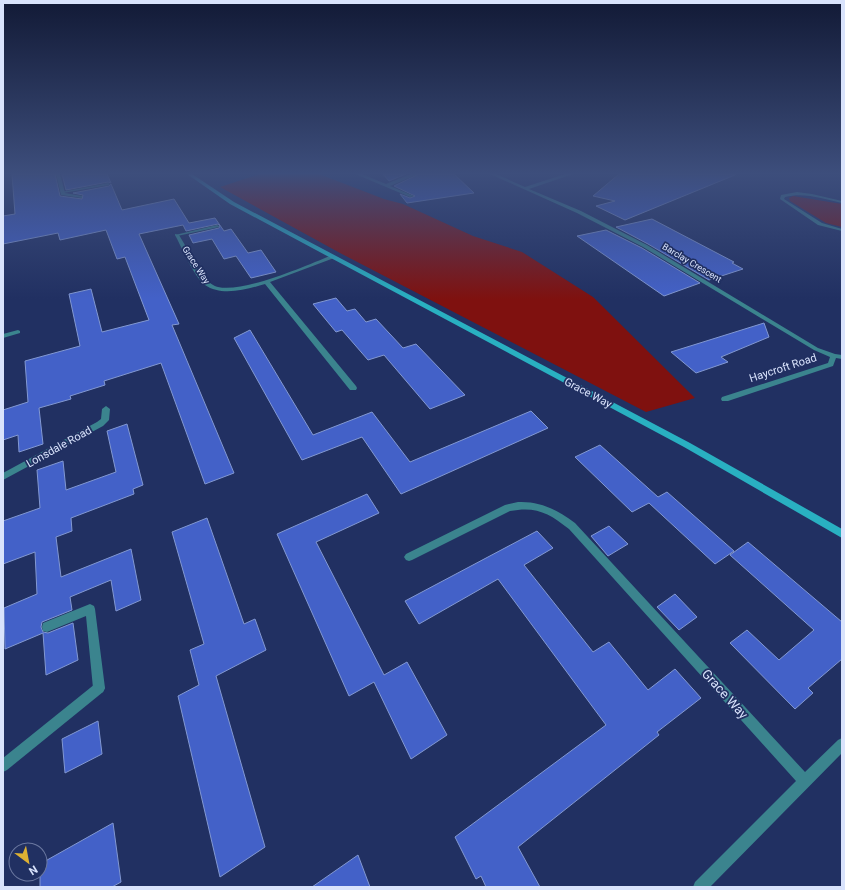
<svg xmlns="http://www.w3.org/2000/svg" width="845" height="890" viewBox="0 0 845 890" font-family="Roboto,sans-serif">
  <rect width="100%" height="100%" fill="#213062"/>
  <g fill="#7f110f">
    <polygon points="260,174 319,174 384,199 403,204 473,236 522,252 593,297 695,398 646,412 340,253 220,187"/>
    <polygon points="793,196 842,204 842,227 826,223 790,201 789,198"/>
  </g>
  <g fill="#4361c8" stroke="#8298d2">
    <polygon points="12,174 55,174 60,196 82,199 83,195 73,193 109,186 111,184 122,210 174,199 189,223 215,218 224,231 231,229 248,253 261,250 276,272 251,278 236,256 224,259 212,239 193,243 189,235 219,228 220,226 218,224 186,231 183,225 139,234 179,324 172,325 234,473 205,484 161,363 104,381 105,385 70,396 71,399 39,408 43,444 19,452 18,435 3,440 3,410 28,402 25,361 80,346 69,294 91,289 102,332 149,320 125,257 117,259 106,230 60,240 58,233 3,244 3,216 15,214"/>
    <polygon points="62,174 107,174 111,183 108,182 66,190"/>
    <polygon points="383,174 406,174 389,181"/>
    <polygon points="419,174 454,174 474,193 407,203 400,194 410,198 415,196 394,186"/>
    <polygon points="619,174 735,174 735,175 625,220 596,206 615,201 593,196"/>
    <polygon points="652,219 734,262 732,263 743,269 709,280 648,244 616,227"/>
    <polygon points="606,230 642,248 700,283 664,296 577,236"/>
    <polygon points="336,298 347,311 355,309 366,322 376,319 403,348 416,344 465,395 430,409 384,355 368,360 342,330 336,332 313,304"/>
    <polygon points="764,323 769,337 721,357 728,362 696,373 671,352"/>
    <polygon points="250,330 313,435 372,412 410,462 531,411 548,428 401,494 362,437 302,460 234,338"/>
    <polygon points="127,424 143,485 133,489 134,494 71,518 72,531 56,537 61,577 131,549 141,600 116,611 111,580 70,597 72,610 42,622 41,627 43,632 48,633 73,623 78,660 46,675 43,633 5,649 4,608 37,594 35,552 3,564 3,521 40,508 37,470 63,461 66,490 116,472 107,431"/>
    <polygon points="600,445 658,497 667,492 734,551 715,564 649,503 632,512 575,457"/>
    <polygon points="367,494 379,513 316,542 384,675 407,662 447,735 411,759 374,682 349,696 277,534"/>
    <polygon points="207,518 244,624 255,619 266,650 216,676 265,847 220,877 178,696 199,685 190,650 204,644 172,532"/>
    <polygon points="609,526 628,544 608,556 591,536"/>
    <polygon points="537,531 553,548 524,565 593,652 609,642 648,690 675,669 701,698 657,732 659,735 518,847 540,887 486,887 481,876 476,879 455,837 606,725 498,579 419,624 405,601"/>
    <polygon points="748,542 842,622 842,659 808,688 813,693 795,709 730,643 747,630 779,660 814,630 730,555"/>
    <polygon points="675,594 697,617 679,630 657,607"/>
    <polygon points="98,721 102,754 65,773 62,739"/>
    <polygon points="113,823 121,882 112,887 40,887 40,864"/>
    <polygon points="358,855 370,887 312,887"/>
  </g>
  <g fill="none" stroke-linecap="round" stroke-linejoin="round">
    <g fill="#3b848e" fill-rule="evenodd">
      <polygon points="355,174 362,174 386,184 411,174 418,174 390,186 414,196 410,197"/>
      <polygon points="108,183 110,184 109,185 63,193 61,192"/>
      <polygon points="217,225 219,226 219,227 177,236 175,235"/>
      <polygon points="90,604 94,606 95,609 105,688 103,692 99,694 95,692 93,688 86,616 47,632 43,631 42,627 43,623"/>
    </g>
    <g fill="#3b848e" fill-rule="evenodd">
      <polygon points="56,174 60,174 65,193 82,196 82,198 61,195"/>
      <polygon points="490,174 496,174 525,187 565,174 573,174 529,189 581,211 647,245 818,348 835,354 842,355 842,359 836,358 833,366 728,401 722,401 721,399 722,397 828,363 830,357 814,350 643,247 577,213"/>
      <path d="M 797,192 L 812,194 L 842,201 L 842,203 C 824,199 804,192 785,197 L 784,199 L 822,223 L 842,229 L 842,231 L 818,225 L 780,199 L 781,195 Z"/>
      <path d="M 175,234 L 179,235 L 205,279 C 209,282 213,286 218,287 C 244,293 305,266 330,256 L 334,256 L 334,258 L 270,282 L 356,386 L 357,388 L 356,390 L 350,390 L 265,284 C 248,289 222,297 205,285 C 194,277 182,248 175,235 Z"/>
      <polygon points="18,330 20,331 20,333 3,338 3,334"/>
      <polygon points="106,406 110,409 109,420 103,426 3,480 3,473 97,422 101,419 102,409"/>
      <path d="M 518,502 C 541,501 557,510 575,523 L 805,772 L 838,740 L 842,738 L 842,753 L 710,887 L 693,887 L 695,882 L 796,781 L 569,529 C 549,513 536,506 510,511 L 412,560 L 409,561 L 406,560 L 404,557 L 406,554 L 505,505 Z"/>
      <polygon points="99,682 103,684 105,688 103,692 7,770 3,772 3,758 95,684"/>
    </g>
    <polygon fill="#29b0c1" fill-rule="evenodd" points="187,174 192,174 234,202 690,443 842,529 842,538 684,447 230,204"/>
  </g>
  <linearGradient id="sky" x2="0" y2="1"><stop stop-color="#121a36"/><stop offset="0.58" stop-color="#3d4e7c"/><stop offset="1" stop-color="#3d4e7c" stop-opacity="0"/></linearGradient>
  <rect width="845" height="299" fill="url(#sky)"/>
  <g text-anchor="middle" dominant-baseline="central" stroke-width="3.5" stroke-linejoin="round" paint-order="stroke">
    <g font-size="9" fill="#d9e3fc" stroke="#213062">
      <text transform="translate(692 263) rotate(31)">Barclay Crescent</text>
      <text transform="translate(196 265) rotate(57)">Grace Way</text>
    </g>
    <g font-size="11" fill="#d9e3fc" stroke="#213062">
      <text transform="translate(783 368) rotate(-18)">Haycroft Road</text>
      <text transform="translate(588 393) rotate(28)">Grace Way</text>
      <text transform="translate(59 447) rotate(-29)">Lonsdale Road</text>
    </g>
    <g font-size="13" fill="#d9e3fc" stroke="#213062">
      <text transform="translate(725 694) rotate(48)">Grace Way</text>
    </g>
  </g>
  <rect width="845" height="890" fill="none" stroke="#d9e3fc" stroke-width="8"/>
  <g transform="translate(28 862) rotate(148)"><circle r="19" fill="#213062" stroke="#6b78a0"/>
  <path d="M0-3L7 15L0 10L-7 15Z" fill="#deb133"/>
  <text y="-6" font-size="11" font-weight="bold" text-anchor="middle" fill="#d9e3fc">N</text>
  </g>
</svg>
